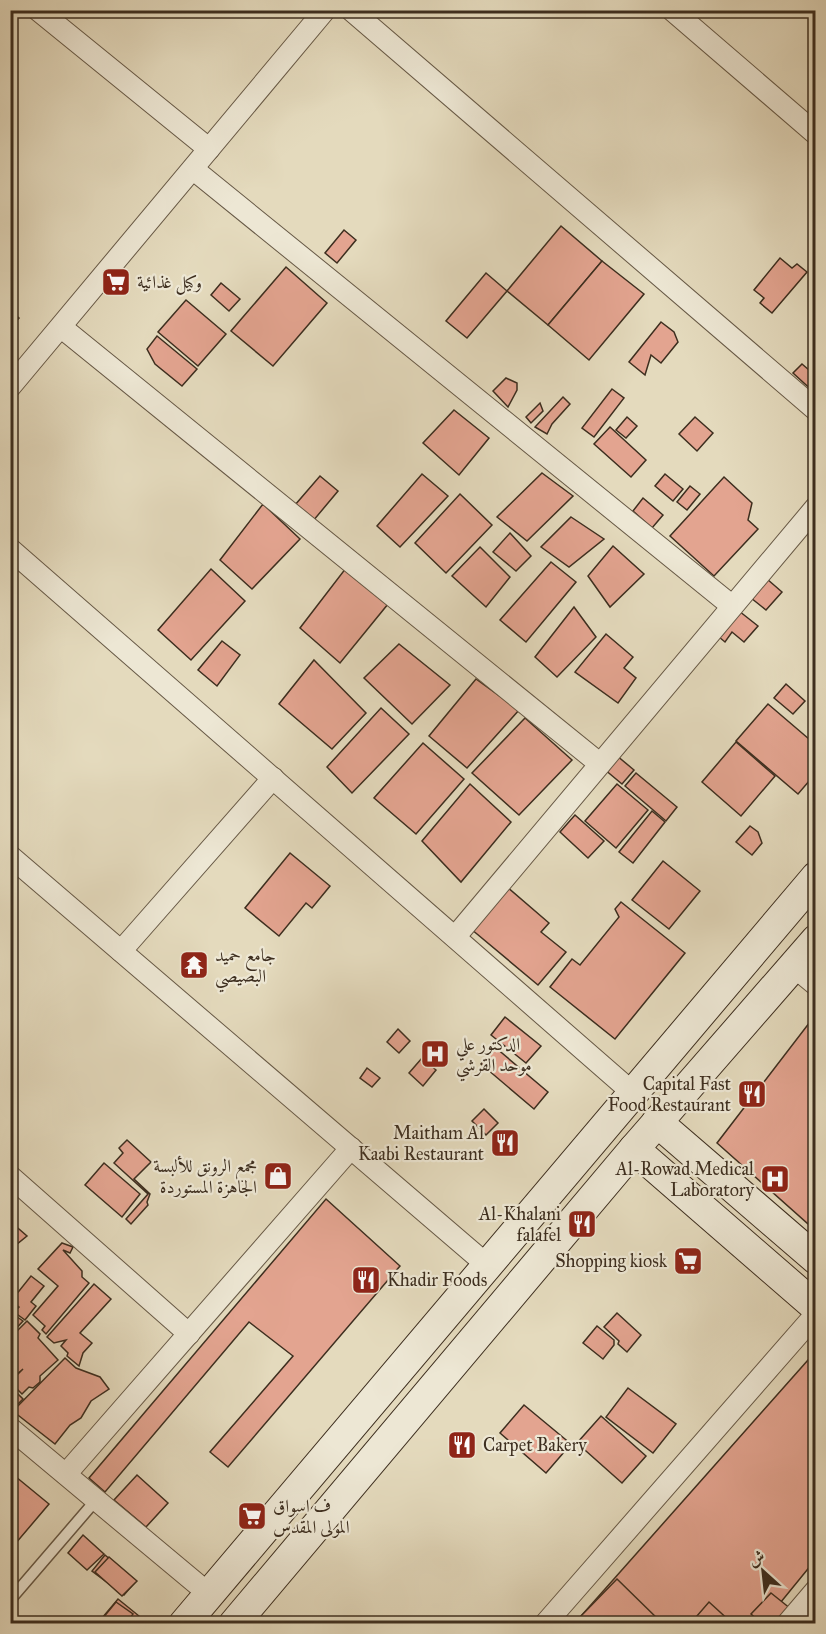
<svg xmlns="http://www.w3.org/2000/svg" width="826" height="1634" viewBox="0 0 826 1634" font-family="'IM FELL Great Primer',Amiri,serif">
  <rect width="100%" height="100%" fill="#e4dabd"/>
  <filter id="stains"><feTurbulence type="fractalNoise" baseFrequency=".00333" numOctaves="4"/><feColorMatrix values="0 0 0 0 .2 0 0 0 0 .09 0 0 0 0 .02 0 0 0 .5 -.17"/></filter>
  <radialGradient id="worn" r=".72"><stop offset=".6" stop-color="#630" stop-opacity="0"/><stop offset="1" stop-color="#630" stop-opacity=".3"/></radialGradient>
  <g fill="#e3a490" stroke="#3d2e1f" stroke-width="1.5">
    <polygon points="561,226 602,261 548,325 507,291"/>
    <polygon points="344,230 356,240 337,263 325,253"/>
    <polygon points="780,258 792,268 797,264 807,272 772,313 760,303 764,298 754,290"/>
    <polygon points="602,261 644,294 589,360 548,325"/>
    <polygon points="286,267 327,303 273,366 231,331"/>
    <polygon points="486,273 507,291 467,338 446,321"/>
    <polygon points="221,283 240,299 229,311 211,295"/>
    <polygon points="186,300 226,334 198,366 158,332"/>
    <polygon points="10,310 19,318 10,328"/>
    <polygon points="661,322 674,332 678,342 661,363 651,355 645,375 629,362"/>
    <polygon points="157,336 197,369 182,386 155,364 147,349"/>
    <polygon points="802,364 816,376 816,394 793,373"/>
    <polygon points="506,378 517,383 517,390 508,407 493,391"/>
    <polygon points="612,389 624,398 594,437 582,428"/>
    <polygon points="563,397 570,404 552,424 547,434 535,427"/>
    <polygon points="540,403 543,411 531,423 526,417"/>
    <polygon points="454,410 489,438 459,475 423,443"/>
    <polygon points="627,417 637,426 626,438 616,430"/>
    <polygon points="695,417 713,433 697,451 679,434"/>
    <polygon points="610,427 646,460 631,477 594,444"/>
    <polygon points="542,473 573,496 527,541 497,517"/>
    <polygon points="422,474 448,496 400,547 377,526"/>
    <polygon points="665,474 683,489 673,501 655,486"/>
    <polygon points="320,476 338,491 313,521 295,505"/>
    <polygon points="724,477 752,503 748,520 758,529 714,576 670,536"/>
    <polygon points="690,486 700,494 687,510 677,502"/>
    <polygon points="460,494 492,525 446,573 415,543"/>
    <polygon points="643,498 663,515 652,528 633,511"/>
    <polygon points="263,504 300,539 252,589 220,560"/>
    <polygon points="571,517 604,539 569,567 541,547"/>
    <polygon points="510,533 531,556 516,571 493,552"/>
    <polygon points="613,546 644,574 610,607 588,576"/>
    <polygon points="480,547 510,577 486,607 452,576"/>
    <polygon points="551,562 576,582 526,642 500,620"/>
    <polygon points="346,568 388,604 340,663 300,628"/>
    <polygon points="211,569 245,601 191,660 158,630"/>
    <polygon points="767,579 782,592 766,610 751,598"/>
    <polygon points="574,607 596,637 557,677 535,657"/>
    <polygon points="739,611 758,626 744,642 732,632 725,642 719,637"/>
    <polygon points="606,634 633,657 624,668 636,678 618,703 575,672"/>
    <polygon points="222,641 240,655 217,686 198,670"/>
    <polygon points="399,644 450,685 412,724 364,678"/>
    <polygon points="314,660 366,713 332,749 279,704"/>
    <polygon points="476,679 519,710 467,768 429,736"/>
    <polygon points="786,684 805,701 793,714 774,698"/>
    <polygon points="768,704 816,745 816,773 798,794 736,741"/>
    <polygon points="381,708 409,734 352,793 327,767"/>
    <polygon points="525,718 572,760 519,815 472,773"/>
    <polygon points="736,742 775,776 741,816 702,782"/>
    <polygon points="423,743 464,779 416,834 374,798"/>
    <polygon points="616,755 634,770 622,784 604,769"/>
    <polygon points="636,773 677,807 666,821 625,786"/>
    <polygon points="470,784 511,822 461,882 422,841"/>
    <polygon points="617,784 648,810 616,848 585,821"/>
    <polygon points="652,811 665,822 633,863 619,852"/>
    <polygon points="575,815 604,841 588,858 560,832"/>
    <polygon points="750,826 758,832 762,843 752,855 736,842"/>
    <polygon points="290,853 330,886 312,908 306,903 279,936 245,908"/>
    <polygon points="663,861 700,891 669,929 632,900"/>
    <polygon points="507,887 549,923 541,932 566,952 538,985 471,929"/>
    <polygon points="621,902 685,953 615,1039 550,987 572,959 580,965 619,917 615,909"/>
    <polygon points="505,1017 541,1046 526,1063 491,1035"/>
    <polygon points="813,1018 816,1020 816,1231 717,1143"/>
    <polygon points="398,1029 410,1041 399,1053 387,1042"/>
    <polygon points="496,1048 548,1092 534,1109 481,1064"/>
    <polygon points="422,1058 436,1070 423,1086 409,1073"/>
    <polygon points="367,1068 380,1078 372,1087 360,1078"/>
    <polygon points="484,1109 498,1123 486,1135 472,1121"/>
    <polygon points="127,1140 151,1162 134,1179 150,1194 147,1202 148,1205 131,1224 126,1219 148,1194 114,1163 123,1153 119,1148"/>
    <polygon points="104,1163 140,1194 122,1217 85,1185"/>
    <polygon points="326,1199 400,1266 228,1467 210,1452 293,1356 249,1322 105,1492 89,1478"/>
    <polygon points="12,1223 27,1236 16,1245 15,1249 17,1252 10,1261 10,1224"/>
    <polygon points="62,1243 73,1247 70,1253 63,1250 82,1271 82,1277 89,1283 46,1334 42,1330 45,1326 33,1315 58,1286 38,1269"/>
    <polygon points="31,1276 44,1286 31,1302 36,1306 25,1320 14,1312 19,1307 11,1301"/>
    <polygon points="94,1284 111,1299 80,1333 92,1343 83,1353 79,1366 67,1356 68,1353 61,1346 66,1340 54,1343 47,1337"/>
    <polygon points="10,1312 23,1321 10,1335"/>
    <polygon points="617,1313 641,1335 627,1352 618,1344 619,1341 604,1327"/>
    <polygon points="27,1321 40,1334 38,1338 58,1360 40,1376 40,1382 33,1388 29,1387 22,1394 10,1382 23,1369 10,1380 10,1338"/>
    <polygon points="597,1326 614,1340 614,1345 603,1359 583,1343"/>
    <polygon points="816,1351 816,1559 763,1624 574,1624"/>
    <polygon points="65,1358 76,1368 100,1377 109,1389 91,1401 81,1418 70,1425 55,1444 14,1412 11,1413"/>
    <polygon points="10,1386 23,1399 10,1412"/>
    <polygon points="628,1388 676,1424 653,1453 606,1417"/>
    <polygon points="524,1405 571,1444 546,1473 500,1433"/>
    <polygon points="601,1416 646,1456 622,1483 577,1443"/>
    <polygon points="10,1472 49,1504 10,1550"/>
    <polygon points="137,1475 168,1503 146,1527 114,1500"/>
    <polygon points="83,1535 104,1554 87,1570 68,1553"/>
    <polygon points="105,1555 136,1581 124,1595 92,1571"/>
    <polygon points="109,1557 137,1581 122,1596 95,1572"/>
    <polygon points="617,1579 663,1624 589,1624 581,1616"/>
    <polygon points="771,1593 791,1609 778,1624 762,1624 751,1614"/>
    <polygon points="118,1599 139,1616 132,1624 97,1624"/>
    <polygon points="116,1602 133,1614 126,1624 98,1624"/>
    <polygon points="709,1602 732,1623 731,1624 690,1624"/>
  </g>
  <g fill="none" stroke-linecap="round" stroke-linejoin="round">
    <g stroke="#675946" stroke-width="13">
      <polyline id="lane" points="10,1600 96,1500"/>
    </g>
    <g stroke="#675946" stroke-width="23">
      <g id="street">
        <polyline points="38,10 209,149"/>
        <polyline points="351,10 816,410"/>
        <polyline points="672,10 816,134"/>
        <polyline points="193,169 732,606"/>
        <polyline points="61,327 600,764"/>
        <polyline points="10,387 325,10"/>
        <polyline points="10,549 633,1093"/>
        <polyline points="10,856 487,1265"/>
        <polyline points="455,937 816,507"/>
        <polyline points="121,951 273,778"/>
        <polyline points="793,966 816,985"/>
        <polyline points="10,1176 189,1334"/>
        <polyline points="10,1428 209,1594"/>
        <polyline points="66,1474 351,1148"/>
        <polyline points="545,1624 816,1314"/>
        <polyline points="787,1624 816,1590"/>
      </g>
    </g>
    <g stroke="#3d2e1f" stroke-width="32">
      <g id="secondary">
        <polyline points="657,1122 816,1259"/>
        <polyline points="634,1149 816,1307"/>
        <polyline points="184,1624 816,877"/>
        <polyline points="234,1624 634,1149 816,940"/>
      </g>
    </g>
    <use href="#lane" stroke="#ede7d4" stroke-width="10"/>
    <use href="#street" stroke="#ede7d4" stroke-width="21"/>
    <use href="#secondary" stroke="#ede7d4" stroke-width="30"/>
  </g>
  <defs>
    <g id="supermarket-square" transform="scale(1.5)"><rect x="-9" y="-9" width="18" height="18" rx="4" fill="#8f2418" stroke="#ede7d4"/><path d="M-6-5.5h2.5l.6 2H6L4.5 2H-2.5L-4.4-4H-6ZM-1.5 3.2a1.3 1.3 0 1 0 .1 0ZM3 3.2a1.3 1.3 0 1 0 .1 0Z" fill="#fff"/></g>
    <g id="temple-square" transform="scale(1.5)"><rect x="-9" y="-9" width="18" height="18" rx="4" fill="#8f2418" stroke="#ede7d4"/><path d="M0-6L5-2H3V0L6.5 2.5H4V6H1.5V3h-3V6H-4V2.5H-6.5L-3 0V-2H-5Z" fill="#fff"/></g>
    <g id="hospital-square" transform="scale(1.5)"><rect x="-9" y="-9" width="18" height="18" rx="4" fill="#8f2418" stroke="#ede7d4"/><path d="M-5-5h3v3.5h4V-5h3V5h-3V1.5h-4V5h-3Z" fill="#fff"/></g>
    <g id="restaurant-square" transform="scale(1.5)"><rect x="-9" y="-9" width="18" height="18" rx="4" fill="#8f2418" stroke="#ede7d4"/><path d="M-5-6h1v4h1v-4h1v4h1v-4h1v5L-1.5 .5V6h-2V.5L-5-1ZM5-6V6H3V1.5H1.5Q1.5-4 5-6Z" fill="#fff"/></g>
    <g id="shop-square" transform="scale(1.5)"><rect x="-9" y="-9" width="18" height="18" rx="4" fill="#8f2418" stroke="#ede7d4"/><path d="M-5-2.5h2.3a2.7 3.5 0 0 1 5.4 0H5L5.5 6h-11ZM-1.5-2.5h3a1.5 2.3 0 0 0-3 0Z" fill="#fff"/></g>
  </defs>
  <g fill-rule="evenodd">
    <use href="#supermarket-square" x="116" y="282"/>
    <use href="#temple-square" x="194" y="965"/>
    <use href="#hospital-square" x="435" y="1054"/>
    <use href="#restaurant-square" x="752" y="1094"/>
    <use href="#restaurant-square" x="505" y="1143"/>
    <use href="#shop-square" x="278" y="1176"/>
    <use href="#hospital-square" x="775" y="1179"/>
    <use href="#restaurant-square" x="582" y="1224"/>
    <use href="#supermarket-square" x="688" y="1261"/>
    <use href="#restaurant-square" x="366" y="1280"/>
    <use href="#restaurant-square" x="462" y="1445"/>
    <use href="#supermarket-square" x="252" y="1516"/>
  </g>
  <g text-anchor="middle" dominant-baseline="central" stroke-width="4.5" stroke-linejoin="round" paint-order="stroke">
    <g font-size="18" fill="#3d2e1f" stroke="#ede7d4" text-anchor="start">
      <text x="137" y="282">وكيل غذائية</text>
      <text x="215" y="955">جامع حميد<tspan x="215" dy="21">البصيصي</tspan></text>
      <text x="456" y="1044">الدكتور علي<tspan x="456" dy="21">موحد القرشي</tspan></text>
      <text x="731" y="1084" text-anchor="end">Capital Fast<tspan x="731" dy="21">Food Restaurant</tspan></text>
      <text x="484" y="1133" text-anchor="end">Maitham Al<tspan x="484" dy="21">Kaabi Restaurant</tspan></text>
      <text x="257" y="1166" text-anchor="end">مجمع الرونق للألبسة<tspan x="257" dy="21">الجاهزة المستوردة</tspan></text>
      <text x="754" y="1169" text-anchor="end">Al-Rowad Medical<tspan x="754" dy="21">Laboratory</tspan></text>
      <text x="561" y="1214" text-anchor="end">Al-Khalani<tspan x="561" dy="21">falafel</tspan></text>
      <text x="667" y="1261" text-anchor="end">Shopping kiosk</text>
      <text x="387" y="1280">Khadir Foods</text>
      <text x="483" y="1445">Carpet Bakery</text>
      <text x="273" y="1506">ف اسواق<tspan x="273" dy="21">المولى المقدس</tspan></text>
    </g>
  </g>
  <rect width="826" height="1634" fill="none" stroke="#e4dabd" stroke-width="36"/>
  <rect x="12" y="12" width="802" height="1610" fill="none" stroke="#3d2e1f" stroke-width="3"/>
  <rect x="18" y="18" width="790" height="1598" fill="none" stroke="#3d2e1f" stroke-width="1.5"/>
  <g transform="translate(763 1571) rotate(333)" stroke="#ede7d4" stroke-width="4.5" paint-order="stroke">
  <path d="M0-4.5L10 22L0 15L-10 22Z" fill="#3d2e1f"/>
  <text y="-9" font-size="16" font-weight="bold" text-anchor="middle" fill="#3d2e1f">ش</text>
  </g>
  <rect width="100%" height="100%" filter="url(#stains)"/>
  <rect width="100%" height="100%" fill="url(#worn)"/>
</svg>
